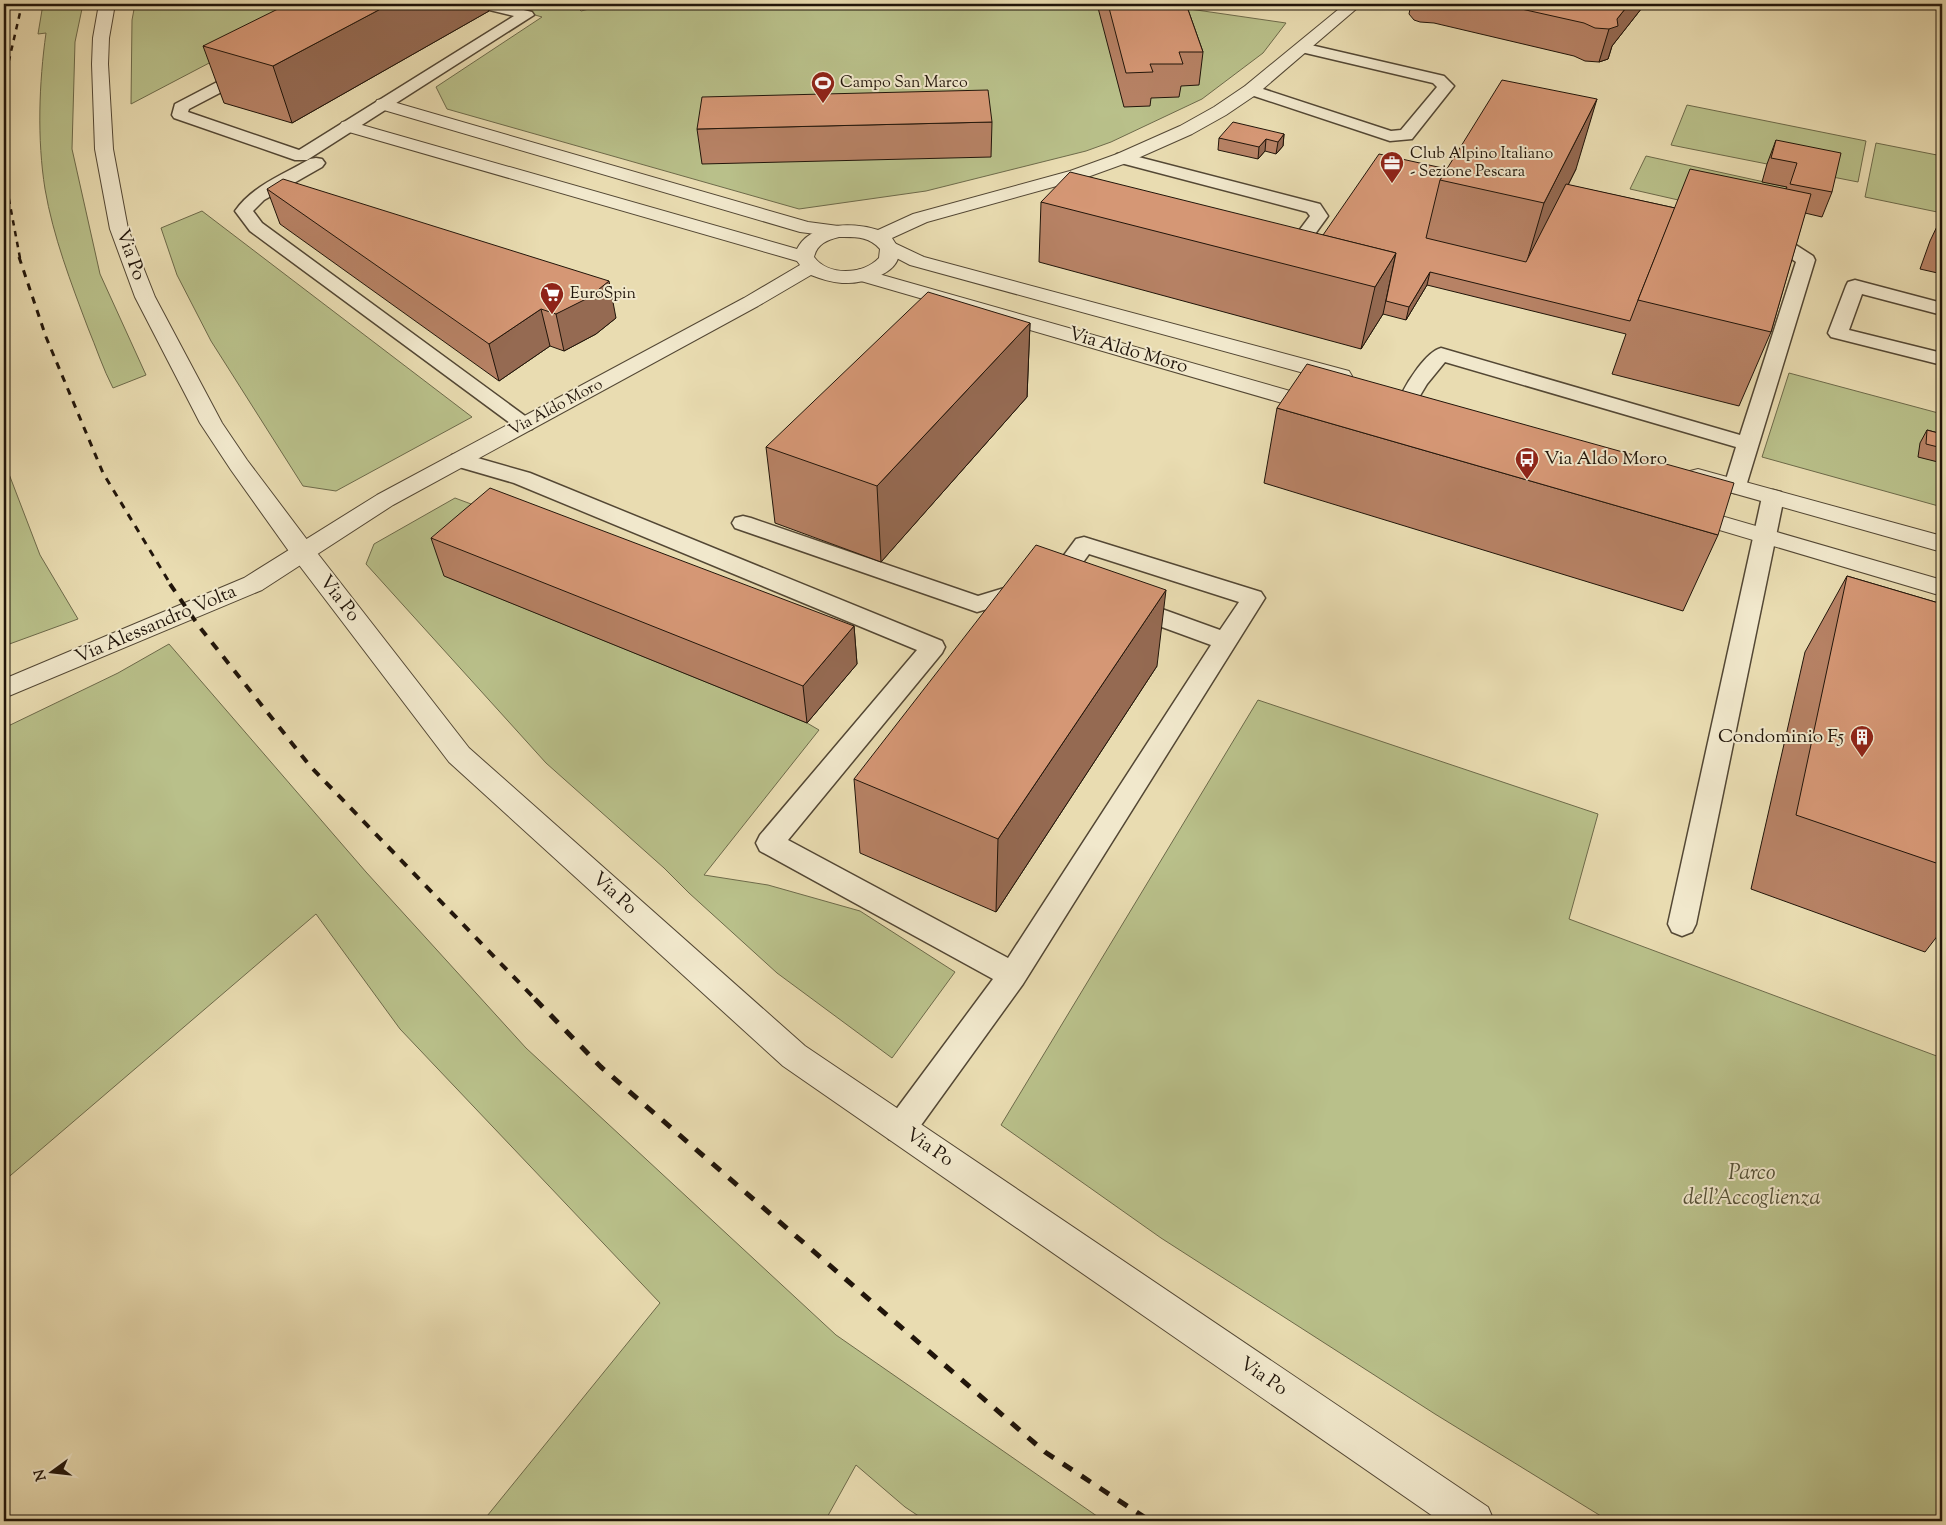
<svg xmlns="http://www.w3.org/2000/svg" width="1946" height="1525" viewBox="0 0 1946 1525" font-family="'Sorts Mill Goudy',serif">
  <rect width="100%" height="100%" fill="#e9dcb1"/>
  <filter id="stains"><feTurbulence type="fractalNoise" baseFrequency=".004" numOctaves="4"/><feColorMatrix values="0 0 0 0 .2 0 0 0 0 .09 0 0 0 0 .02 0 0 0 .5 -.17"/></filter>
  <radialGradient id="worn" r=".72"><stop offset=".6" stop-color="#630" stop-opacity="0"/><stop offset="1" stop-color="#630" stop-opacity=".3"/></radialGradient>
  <g fill="#b9c08a" stroke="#6d6a4a">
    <path d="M 43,4 L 83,4 L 75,42 L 72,149 L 100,274 L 146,375 L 113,388 C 103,369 96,347 88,328 C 71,283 53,236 45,189 C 37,139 39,83 46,33 L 38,34 Z"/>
    <polygon points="135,4 363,4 316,7 131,104 132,20"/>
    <polygon points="497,4 574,4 581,11 609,4 1155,4 1286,23 1263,53 1202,99 1111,142 1086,151 926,191 799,209 447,109 436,87 542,17"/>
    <polygon points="1687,105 1866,141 1858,182 1671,145"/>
    <polygon points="1876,143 1942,156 1942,213 1865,197"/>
    <polygon points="1646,156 1787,187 1775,222 1630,189"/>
    <polygon points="202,211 472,417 336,491 303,486 211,341 177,275 161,228"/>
    <polygon points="1789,373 1942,414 1942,507 1762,457"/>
    <polygon points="4,461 40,555 78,619 4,646"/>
    <polygon points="455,498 506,517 445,576 807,723 819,730 704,875 768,885 860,911 955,972 892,1058 777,973 689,893 664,868 546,763 366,564 374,544"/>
    <polygon points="169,644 366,872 526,1048 836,1335 1104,1521 926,1521 905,1507 856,1465 825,1521 483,1521 660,1303 400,1029 316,914 4,1181 4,728 118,673"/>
    <polygon points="1258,700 1598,814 1569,919 1942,1058 1942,1521 1609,1521 1435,1414 1161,1238 1001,1125"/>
  </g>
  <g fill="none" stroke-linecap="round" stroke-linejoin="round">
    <g stroke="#534734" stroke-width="3">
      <g id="service">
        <polygon points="475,4 499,4 532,12 534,15 307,160 295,160 174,118 172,115 175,104 244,68 256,68 258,71 256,74 189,109 188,112 299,150 514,16 477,7"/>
        <polygon points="1302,43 1444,76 1454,86 1412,139 1390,141 1245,93 1243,90 1245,87 1257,87 1391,131 1401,130 1437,87 1433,83 1297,51 1294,48 1297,45"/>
        <polygon points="1123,153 1320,204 1328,216 1307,245 1287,249 1271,245 1268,241 1271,237 1295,236 1310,216 1307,212 1117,162 1114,158 1117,154"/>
        <path d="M 316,158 L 322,159 L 325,163 L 322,167 L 264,200 L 253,211 L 262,223 L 532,421 L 536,425 L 532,429 L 525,431 L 518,429 L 250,231 L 235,211 C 252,186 284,174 310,159 Z"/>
        <path d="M 1761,233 L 1785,238 L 1813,256 L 1815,260 L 1746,486 L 1743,491 L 1735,493 L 1727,491 L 1724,486 L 1736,447 L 1445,362 L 1427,384 L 1418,399 L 1411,401 L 1404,399 L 1401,395 C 1408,381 1426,352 1441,348 L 1740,435 L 1796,262 L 1773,246 L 1755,242 L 1752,238 L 1755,234 Z"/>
        <polygon points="1855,280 1942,303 1942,315 1862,294 1849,330 1942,353 1942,365 1831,337 1828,333 1846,286 1848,282"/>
        <polygon points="460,453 530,473 942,641 945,647 942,653 788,840 1008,958 1211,645 1121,612 1117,606 1121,600 1129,598 1137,600 1220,630 1239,602 1089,554 1066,586 977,612 735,528 732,523 735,518 743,516 751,518 978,596 1050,574 1076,539 1084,537 1261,592 1265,598 1023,984 911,1139 900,1143 889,1139 884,1129 889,1119 993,979 760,851 756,843 760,835 917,650 514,483 452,465 449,460 452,455"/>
        <polygon points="1773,490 1781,492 1784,497 1696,924 1692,932 1682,936 1672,932 1668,924 1762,497 1765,492"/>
      </g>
    </g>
    <g stroke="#534734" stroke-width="2">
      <g id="minor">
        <polygon points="99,4 115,4 109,38 108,64 113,149 128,229 155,297 222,423 247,460 311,545 469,748 805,1046 1488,1507 1494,1521 1440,1521 783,1066 449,762 293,557 231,470 200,423 135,297 110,229 95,149 92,64 93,38"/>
        <polygon points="383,99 808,222 846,227 849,231 846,235 839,237 800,232 377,108 375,104 377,100"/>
        <polygon points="348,121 811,253 814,257 811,261 804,263 797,261 342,130 339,126 342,122"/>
        <polygon points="890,241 924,257 1349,371 1352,376 1349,381 1341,382 1333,381 910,265 883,251 880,247 883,243"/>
        <polygon points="861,269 1329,402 1332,407 1329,412 1321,414 1313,412 854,279 851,275 854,271"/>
        <polygon points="1698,469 1942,536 1942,552 1690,481 1687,476 1690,471"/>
        <polygon points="1687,506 1942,580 1942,596 1679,518 1675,513 1679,508"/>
      </g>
    </g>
    <g stroke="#534734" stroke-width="2">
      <path id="tertiary" d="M 1345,4 L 1362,4 L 1257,94 L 1226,115 L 1192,134 L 1129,162 L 1082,179 L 927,222 L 892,238 L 899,249 C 902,275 861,284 842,283 C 831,282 821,279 811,275 L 758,306 L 393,505 L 262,590 L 4,698 L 4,679 L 244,578 L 377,495 L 744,298 L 800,265 L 794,257 C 803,222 851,221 878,230 L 913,214 L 1070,171 L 1117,154 L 1180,126 L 1214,107 L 1245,86 ZM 839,237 C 855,237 869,236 880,249 L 879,258 C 863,275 828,276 814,257 C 817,244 827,240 839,237 Z"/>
    </g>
    <use href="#service" fill="#f1e8cc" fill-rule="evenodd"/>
    <use href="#minor" fill="#f1e8cc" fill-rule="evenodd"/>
    <use href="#tertiary" fill="#f1e8cc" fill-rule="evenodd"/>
    <polyline stroke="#21150a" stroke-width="2.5" stroke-dasharray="5.5 5.5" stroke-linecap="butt" points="20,258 7,189 4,126 7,69 22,4"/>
    <polyline stroke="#21150a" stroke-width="3" stroke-dasharray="7 7" stroke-linecap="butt" points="19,257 46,337 103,473 171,585"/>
    <polyline stroke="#21150a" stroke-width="4" stroke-dasharray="9 9" stroke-linecap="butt" points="170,584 198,625 310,766 536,1000"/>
    <polyline stroke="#21150a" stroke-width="5" stroke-dasharray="11 11" stroke-linecap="butt" points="535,999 601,1067 1045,1452 1150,1521"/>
  </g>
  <g fill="#b78265" stroke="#21150a">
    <polygon points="1097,4 1186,4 1203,52 1199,85 1181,86 1179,97 1151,98 1150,106 1124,107"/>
    <polygon points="1411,4 1645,4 1612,46 1608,59 1599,62 1585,61 1574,56 1434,23 1420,22 1414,20 1409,14"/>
    <polygon points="489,11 292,123 224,103 203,46"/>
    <polygon points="992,122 991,157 702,164 697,129"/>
    <polygon points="1284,134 1283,146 1276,154 1265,151 1258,159 1218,150 1219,138"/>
    <polygon points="1776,140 1832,192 1822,217 1805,213 1771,332 1739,406 1612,374 1626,334 1427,285 1406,320 1383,314 1361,349 1039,262 1041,202 1323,235 1447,169 1576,169 1568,185 1675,208 1786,189 1787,187 1762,182 1767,164"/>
    <polygon points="267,189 616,318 596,334 564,351 550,346 499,381 280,224"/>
    <polygon points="1942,216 1942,274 1920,269 1930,241"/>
    <polygon points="1030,323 1027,397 881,562 775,523 766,447"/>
    <polygon points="1277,408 1718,535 1683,611 1264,483"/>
    <polygon points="1927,430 1942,434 1942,463 1918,457 1920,443"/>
    <polygon points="431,538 854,626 857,664 807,723 444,576"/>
    <polygon points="1847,576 1942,604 1942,930 1925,952 1751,889 1805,652"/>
    <polygon points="1157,666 996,912 860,853 854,779"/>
  </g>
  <g fill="#956a52" stroke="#21150a">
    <polygon points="390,4 487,4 489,11 292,123 273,66"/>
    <polygon points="1629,4 1645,4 1612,46 1608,59 1599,62 1609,29"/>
    <polygon points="1597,99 1576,169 1523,275 1544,203"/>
    <polygon points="1284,134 1283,146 1276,154 1278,142"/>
    <polygon points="1266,139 1265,151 1258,159 1259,147"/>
    <polygon points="1396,253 1383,314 1361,349 1375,287"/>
    <polygon points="1430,272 1427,285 1406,320 1409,307"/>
    <polygon points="609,281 616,318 596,334 564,351 556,314"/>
    <polygon points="541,309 550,346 499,381 489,344"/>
    <polygon points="1030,323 1027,397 881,562 877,486"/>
    <polygon points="1166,590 1157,666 996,912 998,839"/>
    <polygon points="854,626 857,664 807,723 803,686"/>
  </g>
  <g fill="#d59775" stroke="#21150a">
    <polygon points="288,4 390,4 273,66 203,46"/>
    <polygon points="1108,4 1186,4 1203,52 1179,52 1183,64 1150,64 1153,72 1126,73"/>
    <polygon points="1499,4 1629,4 1617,19 1618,26 1609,29 1595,28 1584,23"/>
    <polygon points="1502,80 1597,99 1544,203 1440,180"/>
    <polygon points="988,90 992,122 697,129 702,97"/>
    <polygon points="1233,122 1284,134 1278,142 1266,139 1259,147 1219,138"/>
    <polygon points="1776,140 1841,153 1832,192 1790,184 1797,163 1771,158"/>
    <polygon points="1379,154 1447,169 1440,180 1426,238 1526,262 1566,184 1675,208 1638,300 1630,321 1430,272 1409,307 1386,301 1396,253 1323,235"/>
    <polygon points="1690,169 1811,194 1771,332 1638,300"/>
    <polygon points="1070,172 1396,253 1375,287 1041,202"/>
    <polygon points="283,179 609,281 588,298 556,314 541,309 489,344 267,189"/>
    <polygon points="1942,221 1942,233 1938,232"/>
    <polygon points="928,292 1030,323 877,486 766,447"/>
    <polygon points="1307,364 1734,483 1718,535 1277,408"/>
    <polygon points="1927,430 1942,434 1942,448 1926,444"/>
    <polygon points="490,488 854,626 803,686 431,538"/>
    <polygon points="1036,545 1166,590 998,839 854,779"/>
    <polygon points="1847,576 1942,604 1942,865 1796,815"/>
  </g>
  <defs>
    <g id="stadium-pin" transform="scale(1.25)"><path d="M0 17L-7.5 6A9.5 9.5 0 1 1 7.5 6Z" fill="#8f2418" stroke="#f1e8cc"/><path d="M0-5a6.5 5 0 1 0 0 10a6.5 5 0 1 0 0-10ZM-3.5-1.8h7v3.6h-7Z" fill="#fff"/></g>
    <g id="office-pin" transform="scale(1.25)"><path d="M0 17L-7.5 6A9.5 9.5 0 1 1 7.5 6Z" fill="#8f2418" stroke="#f1e8cc"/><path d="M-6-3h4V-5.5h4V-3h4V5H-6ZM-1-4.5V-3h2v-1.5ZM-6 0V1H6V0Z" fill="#fff"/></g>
    <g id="supermarket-pin" transform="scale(1.25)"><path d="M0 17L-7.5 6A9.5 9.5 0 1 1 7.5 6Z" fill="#8f2418" stroke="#f1e8cc"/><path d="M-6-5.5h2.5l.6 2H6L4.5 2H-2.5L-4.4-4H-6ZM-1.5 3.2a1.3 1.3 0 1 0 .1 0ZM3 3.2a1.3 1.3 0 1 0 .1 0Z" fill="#fff"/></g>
    <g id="bus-pin" transform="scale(1.25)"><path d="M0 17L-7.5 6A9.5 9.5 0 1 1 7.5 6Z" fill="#8f2418" stroke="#f1e8cc"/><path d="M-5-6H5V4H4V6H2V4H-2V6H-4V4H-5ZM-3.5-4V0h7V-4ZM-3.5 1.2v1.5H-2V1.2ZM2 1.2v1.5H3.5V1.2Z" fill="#fff"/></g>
    <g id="building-pin" transform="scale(1.25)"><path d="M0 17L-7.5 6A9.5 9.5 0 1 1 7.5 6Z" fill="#8f2418" stroke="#f1e8cc"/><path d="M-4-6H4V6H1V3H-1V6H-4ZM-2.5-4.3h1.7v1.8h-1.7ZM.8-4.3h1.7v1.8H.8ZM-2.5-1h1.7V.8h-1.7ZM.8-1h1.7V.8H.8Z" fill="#fff"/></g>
  </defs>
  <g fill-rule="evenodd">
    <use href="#stadium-pin" x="823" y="83"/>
    <use href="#office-pin" x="1392" y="163"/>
    <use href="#supermarket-pin" x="552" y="294"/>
    <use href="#bus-pin" x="1527" y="459"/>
    <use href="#building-pin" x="1862" y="737"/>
  </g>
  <g text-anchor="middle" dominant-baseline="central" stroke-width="4" stroke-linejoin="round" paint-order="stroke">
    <g font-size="16" fill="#21150a" stroke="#f1e8cc" text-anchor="start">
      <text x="840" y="83">Campo San Marco</text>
      <text x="1410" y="154">Club Alpino Italiano<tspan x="1410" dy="18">- Sezione Pescara</tspan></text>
      <text x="570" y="294">EuroSpin</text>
    </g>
    <g font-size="16" fill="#21150a" stroke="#f1e8cc">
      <text transform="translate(556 408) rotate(-28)">Via Aldo Moro</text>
    </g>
    <g font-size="19" fill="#21150a" stroke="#f1e8cc">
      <text transform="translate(130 255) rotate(70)">Via Po</text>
      <text transform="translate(1128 351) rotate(16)">Via Aldo Moro</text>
      <text transform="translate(339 599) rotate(52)">Via Po</text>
      <text transform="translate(156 625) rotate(-23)">Via Alessandro Volta</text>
      <text transform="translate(614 894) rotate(42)">Via Po</text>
      <text transform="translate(929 1148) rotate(34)">Via Po</text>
      <text transform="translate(1263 1377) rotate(34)">Via Po</text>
    </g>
    <g font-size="19" fill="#21150a" stroke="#f1e8cc" text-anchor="start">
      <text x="1544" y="459">Via Aldo Moro</text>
      <text x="1844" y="737" text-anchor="end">Condominio F5</text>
    </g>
    <g font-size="22" font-style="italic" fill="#565137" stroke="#f1e8cc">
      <text x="1752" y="1174">Parco<tspan x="1752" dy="25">dell'Accoglienza</tspan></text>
    </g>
  </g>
  <rect width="1946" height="1525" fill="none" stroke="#e9dcb1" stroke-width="20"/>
  <rect x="5" y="5" width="1936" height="1515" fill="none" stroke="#21150a" stroke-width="2.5"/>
  <rect x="10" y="10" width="1926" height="1505" fill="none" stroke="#21150a"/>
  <g transform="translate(52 1472) rotate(255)" stroke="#f1e8cc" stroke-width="4" paint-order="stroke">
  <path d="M0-4L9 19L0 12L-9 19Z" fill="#21150a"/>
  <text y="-8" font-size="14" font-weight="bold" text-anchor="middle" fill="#21150a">N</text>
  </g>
  <rect width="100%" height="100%" filter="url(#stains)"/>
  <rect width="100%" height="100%" fill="url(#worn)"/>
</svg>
